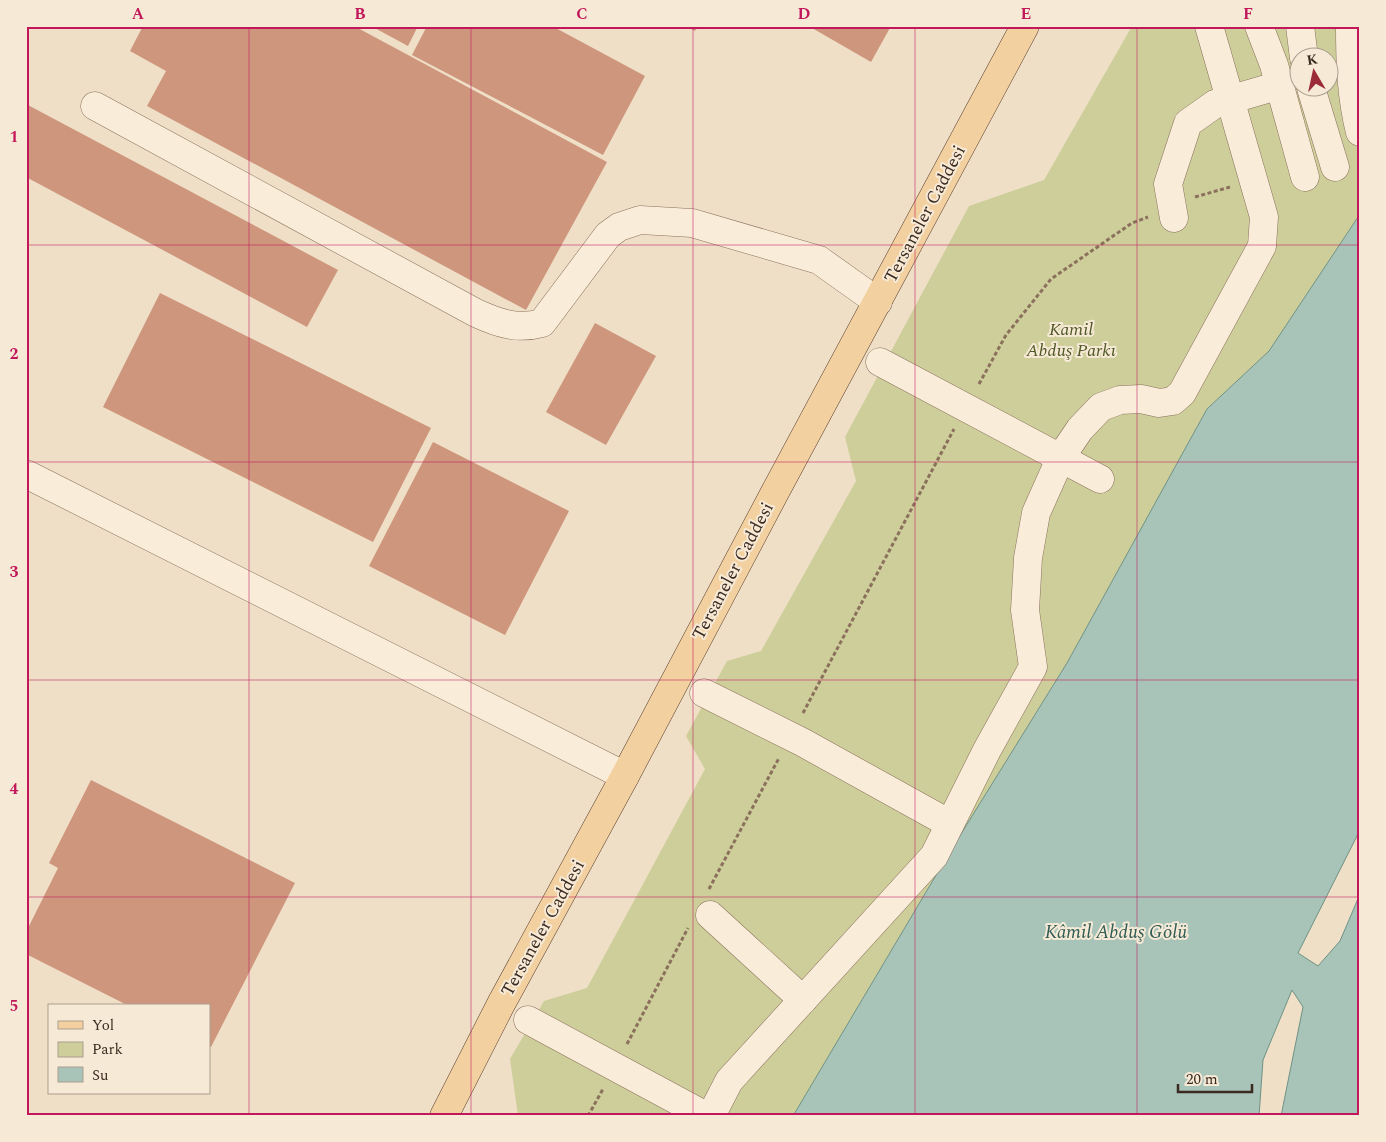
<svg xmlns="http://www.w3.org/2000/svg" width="1386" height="1142" viewBox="0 0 1386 1142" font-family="Spectral,serif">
  <rect width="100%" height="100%" fill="#efdfc7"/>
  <path fill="#cdce9a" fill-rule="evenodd" d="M 1132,26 L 1360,26 L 1360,214 L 1269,351 L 1207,409 L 1067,663 L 951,850 L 793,1116 L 518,1116 L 510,1059 L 544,1001 L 587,988 L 705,769 L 686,736 L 727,661 L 761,651 L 856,481 L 845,437 L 969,206 L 1044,180 ZM 1298,58 L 1328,58 L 1328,88 L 1298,88 Z"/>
  <polygon fill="#a8c3b8" stroke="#6e9285" points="1360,214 1360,825 1357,836 1298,953 1318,966 1340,941 1360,894 1360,1116 1281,1116 1303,1007 1292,990 1263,1060 1259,1116 793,1116 951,850 1067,663 1207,409 1269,351"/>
  <g fill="#ce967c">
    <polygon points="143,26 354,26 607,162 526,310 147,106 166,71 130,51"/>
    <polygon points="371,26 418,26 408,46"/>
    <polygon points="427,26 552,26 645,76 603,155 412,55"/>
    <polygon points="685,26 698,26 695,31"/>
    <polygon points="813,26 891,26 871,62 812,28"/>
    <polygon points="26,104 338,270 307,327 26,177"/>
    <polygon points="160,293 431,428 373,542 103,407"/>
    <polygon points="595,323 656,356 606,445 546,412"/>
    <polygon points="433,442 569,511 505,635 369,566"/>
    <polygon points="91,780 295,883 211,1047 209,1046 209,1006 129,1006 26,954 26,932 58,868 49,863"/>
  </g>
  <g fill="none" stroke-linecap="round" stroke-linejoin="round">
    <g stroke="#8b705c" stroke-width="29">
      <g id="minor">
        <polyline points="1259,26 1274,65 1305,177"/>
        <polyline points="1300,26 1304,58"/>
        <path d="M 1350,26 C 1350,62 1351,97 1360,132"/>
        <polyline points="1311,88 1335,167"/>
        <path d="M 95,106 L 476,313 C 498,323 517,330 542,323 L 608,235 L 619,227 L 640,220 L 692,223 L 819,260 L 878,302"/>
        <polyline points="1174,218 1168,184 1188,123 1215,104 1280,85"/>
        <polyline points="880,362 1100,479"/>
        <polyline points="26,474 625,776"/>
        <polyline points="704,693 802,742 950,824"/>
        <polyline points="710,915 803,1000"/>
        <polyline points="528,1020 706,1116"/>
        <polyline points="711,1116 729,1081 934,856 987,750 1033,667 1025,610 1028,558 1036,513 1061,457 1080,429 1101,407 1120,400 1141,399 1159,403 1173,401 1182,393 1262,246 1264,217 1209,26"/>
      </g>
    </g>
    <g stroke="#593f30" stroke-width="29">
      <polyline id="major" points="444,1116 501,1004 625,776 774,494 1025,26"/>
    </g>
    <g stroke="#8b705c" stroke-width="3" stroke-dasharray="4 2.5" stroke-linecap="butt">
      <polyline points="1195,197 1230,187"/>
      <polyline points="979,384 1006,335 1051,279 1132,223 1148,217"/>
      <polyline points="803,713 954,429"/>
      <polyline points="709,889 779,758"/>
      <polyline points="627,1044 688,928"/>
      <polyline points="588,1116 603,1089"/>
    </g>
    <use href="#minor" stroke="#f9edda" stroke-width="28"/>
    <use href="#major" stroke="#f2d09f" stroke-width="28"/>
  </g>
  <path fill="none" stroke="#c2185b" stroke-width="1" stroke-opacity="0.55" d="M 249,26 L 249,1116M 471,26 L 471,1116M 693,26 L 693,1116M 915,26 L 915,1116M 1137,26 L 1137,1116M 26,245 L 1360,245M 26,462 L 1360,462M 26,680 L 1360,680M 26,897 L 1360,897"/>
  <g text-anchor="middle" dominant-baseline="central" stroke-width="4" stroke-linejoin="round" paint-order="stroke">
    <g font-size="18" fill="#3b2a20" stroke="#f6ead7">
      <text transform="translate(925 214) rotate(-62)">Tersaneler Caddesi</text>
      <text transform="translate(733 571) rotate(-62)">Tersaneler Caddesi</text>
      <text transform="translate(543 928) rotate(-61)">Tersaneler Caddesi</text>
    </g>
    <g font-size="18" font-style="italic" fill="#505826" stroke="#f6ead7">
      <text x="1071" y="329">Kamil<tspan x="1071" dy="21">Abduş Parkı</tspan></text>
    </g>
    <g font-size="19" font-style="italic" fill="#2f5b54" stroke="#f6ead7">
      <text x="1116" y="932">Kâmil Abduş Gölü</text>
    </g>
  </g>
  <rect width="1386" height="1142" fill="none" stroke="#f6ead7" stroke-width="55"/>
  <rect x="48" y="1004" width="162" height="90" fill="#f6ead7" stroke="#ab9d8e"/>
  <rect x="58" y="1021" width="25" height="8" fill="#f2d09f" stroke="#ab9d8e"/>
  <text x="92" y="1030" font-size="15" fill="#3b2a20">Yol</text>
  <rect x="58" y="1042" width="25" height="15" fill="#cdce9a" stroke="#ab9d8e"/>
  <text x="92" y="1054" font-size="15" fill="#3b2a20">Park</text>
  <rect x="58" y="1067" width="25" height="15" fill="#a8c3b8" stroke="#ab9d8e"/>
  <text x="92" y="1080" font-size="15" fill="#3b2a20">Su</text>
  <g transform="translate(1314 72) rotate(351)"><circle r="24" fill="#f6ead7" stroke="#ab9d8e"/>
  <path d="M0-4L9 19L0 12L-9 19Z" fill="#9b2b36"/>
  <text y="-8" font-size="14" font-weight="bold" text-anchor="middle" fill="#3b2a20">K</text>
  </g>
  <path d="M1178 1084v8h74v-8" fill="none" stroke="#3b2a20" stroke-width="2.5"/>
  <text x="1186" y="1084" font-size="15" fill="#3b2a20" stroke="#f6ead7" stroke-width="4" paint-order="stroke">20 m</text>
  <rect x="28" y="28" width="1330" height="1086" fill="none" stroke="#c2185b" stroke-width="2"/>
  <g font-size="16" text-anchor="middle" font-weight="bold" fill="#c2185b">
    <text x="138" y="19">A</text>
    <text x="360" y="19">B</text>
    <text x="582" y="19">C</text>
    <text x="804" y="19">D</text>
    <text x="1026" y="19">E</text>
    <text x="1248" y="19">F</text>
    <text x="14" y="142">1</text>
    <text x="14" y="359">2</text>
    <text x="14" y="577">3</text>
    <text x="14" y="794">4</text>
    <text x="14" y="1011">5</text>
  </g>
</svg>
